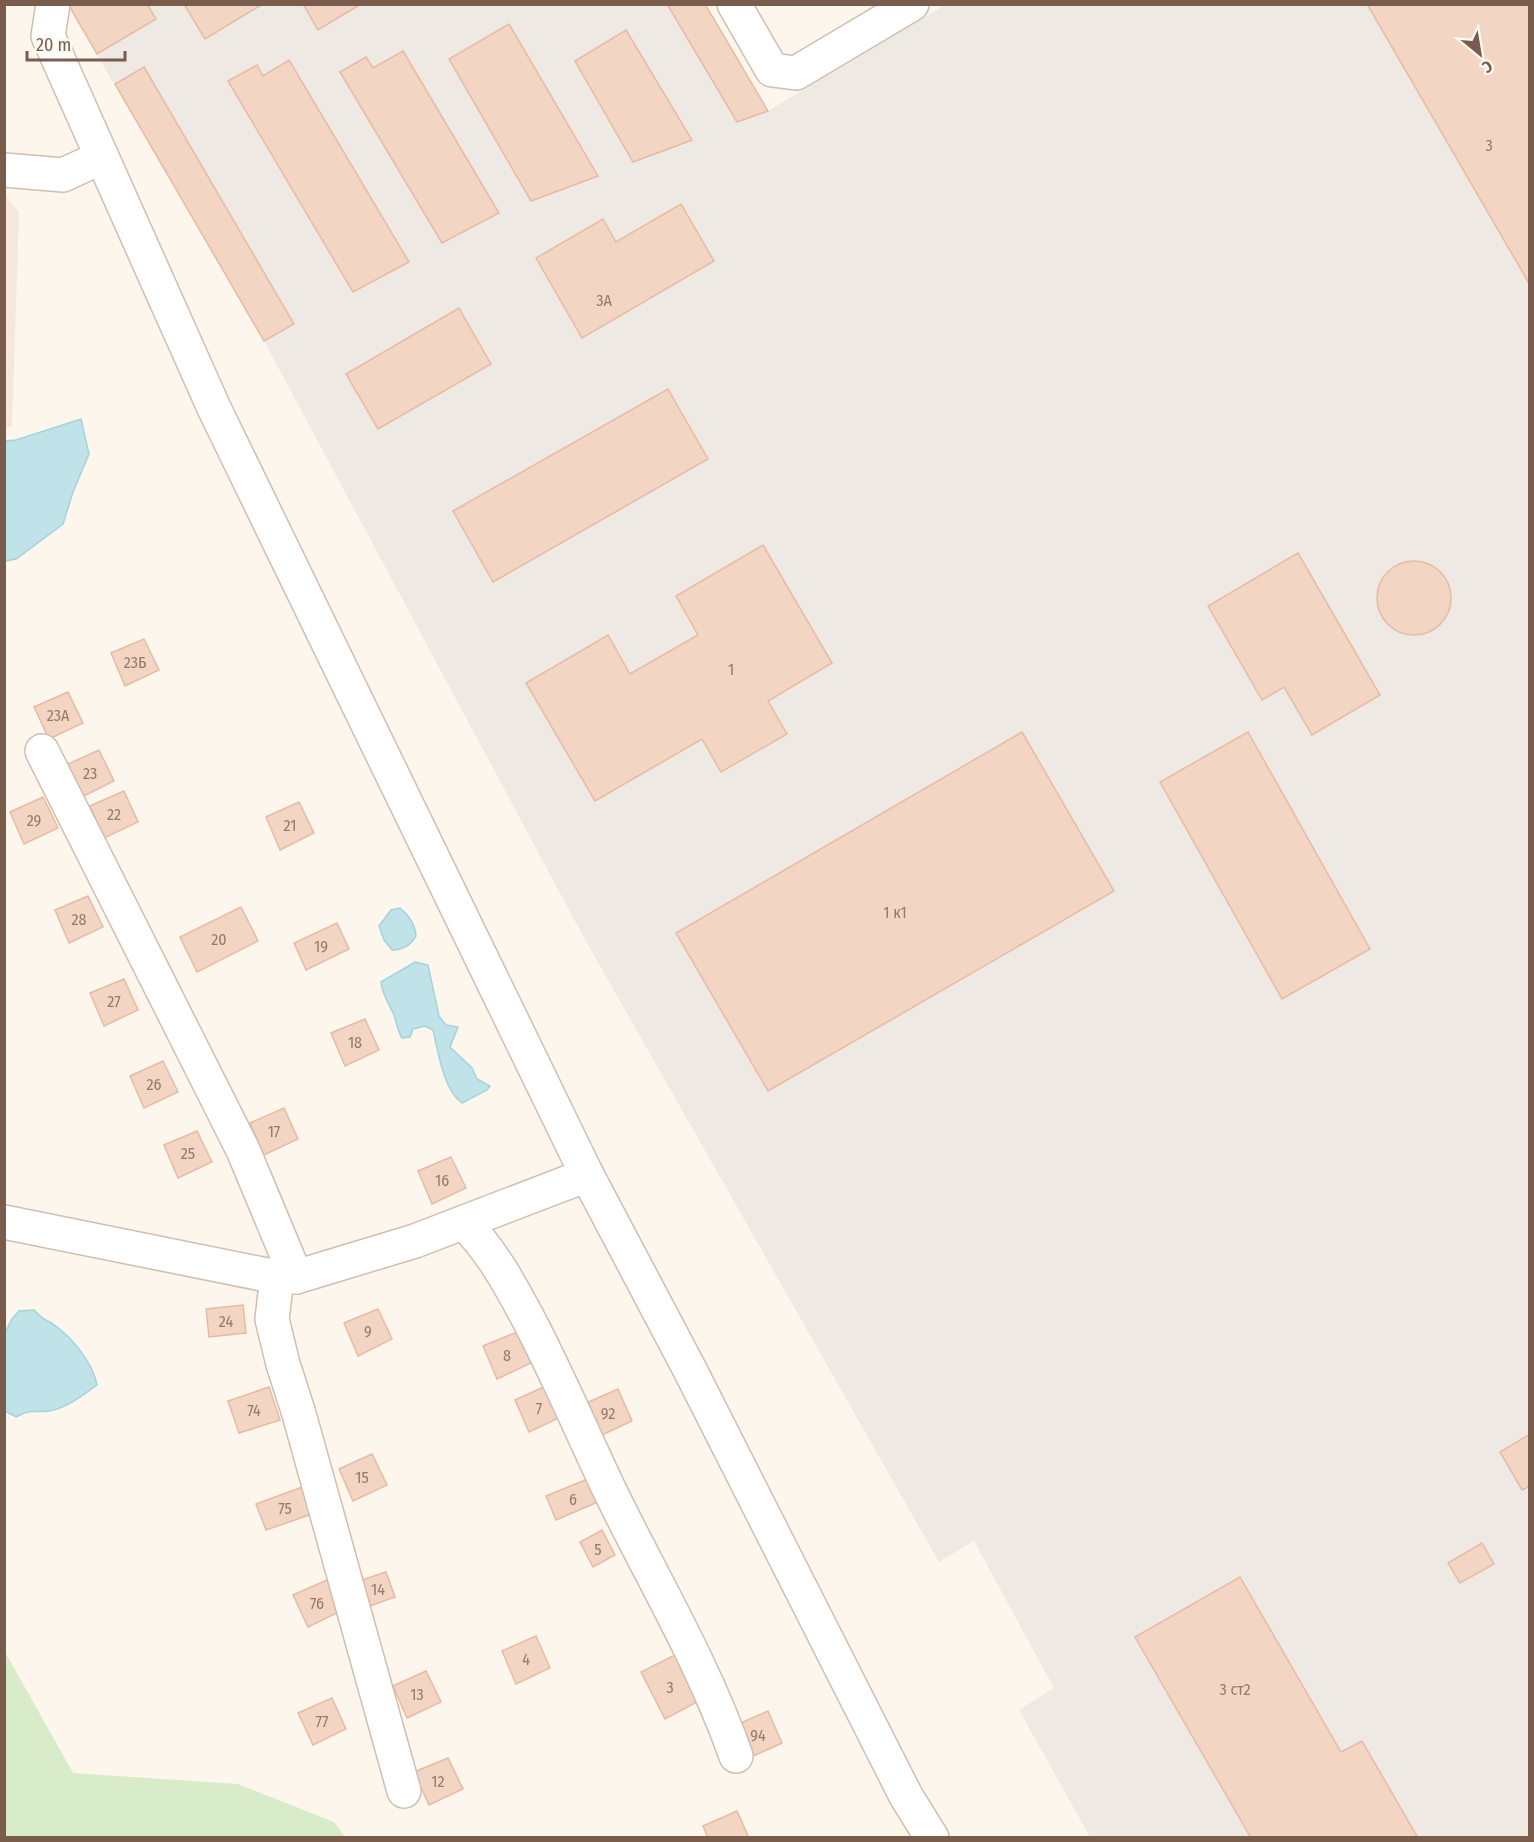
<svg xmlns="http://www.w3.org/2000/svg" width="1534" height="1842" viewBox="0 0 1534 1842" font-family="'Fira Sans Condensed',sans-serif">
  <rect width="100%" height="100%" fill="#fdf6ec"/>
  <polygon fill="#f5e8da" points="5,195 19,212 12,427 4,427"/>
  <polygon fill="#efe9e4" points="68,5 705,5 768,111 945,5 1529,5 1529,1837 1090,1837 1019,1710 1054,1688 974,1541 939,1562 583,936 264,341"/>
  <polygon fill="#d8ecc9" points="4,1650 73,1773 238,1784 334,1822 345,1837 5,1837"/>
  <g fill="#bfe3e8" stroke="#a5d3da" stroke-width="1.5">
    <polygon points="81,419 89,454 73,492 63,524 16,559 5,561 5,441 16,440"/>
    <path d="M 400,908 C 410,916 415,924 416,936 C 410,946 403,950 392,950 L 384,940 L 379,926 L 391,910 Z"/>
    <path d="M 415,962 L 428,965 L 439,1016 L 446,1025 L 458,1027 L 450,1047 L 472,1068 L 477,1079 L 490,1086 L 487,1090 L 462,1103 C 443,1089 438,1051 433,1030 L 425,1026 L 413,1029 L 410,1037 L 402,1038 C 397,1030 397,1023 394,1015 C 389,1004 382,994 381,982 Z"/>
    <path d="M 34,1310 C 40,1318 45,1319 53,1324 C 72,1337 93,1363 97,1385 C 83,1395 67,1408 49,1411 C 33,1413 32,1408 16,1417 L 5,1411 L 5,1333 L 12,1319 L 19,1311 Z"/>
  </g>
  <g fill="#f3d5c3" stroke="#e6bba3" stroke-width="1.5">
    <polygon points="68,4 147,4 156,19 97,54"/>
    <polygon points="184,4 261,4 261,5 205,39"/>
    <polygon points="303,4 361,4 318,30"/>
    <polygon points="667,4 705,4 768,111 737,122"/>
    <polygon points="1367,4 1530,4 1530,285"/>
    <polygon points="509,24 598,176 531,201 449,59"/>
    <polygon points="626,30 692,140 633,162 575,61"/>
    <polygon points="403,51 499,213 442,243 340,72 366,57 373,68"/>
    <polygon points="289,60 409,262 353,292 228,81 257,65 263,76"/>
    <polygon points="144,67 294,324 264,341 115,84"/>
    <polygon points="681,204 714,261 582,338 536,258 603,219 616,242"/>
    <polygon points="459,308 491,364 378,429 346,374"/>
    <polygon points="668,389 708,459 493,582 453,511"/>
    <polygon points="763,545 832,663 768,701 787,734 721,772 702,739 595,801 526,683 608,635 630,674 698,635 676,596"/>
    <polygon points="1298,553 1380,695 1312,735 1284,687 1262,700 1208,606"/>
    <circle cx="1414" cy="598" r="37"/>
    <polygon points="144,639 159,670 125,686 111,653"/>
    <polygon points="68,692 83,723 49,739 34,707"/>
    <polygon points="1022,732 1114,891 768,1091 676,933"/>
    <polygon points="1248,732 1370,949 1282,999 1160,782"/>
    <polygon points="99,750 114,781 80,798 66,765"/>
    <polygon points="124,791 138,822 104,838 90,806"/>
    <polygon points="43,797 58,828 24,844 10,812"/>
    <polygon points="299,802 314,833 280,850 266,817"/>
    <polygon points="88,896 103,927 69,943 55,910"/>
    <polygon points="241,907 258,941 197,972 180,937"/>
    <polygon points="337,923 349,949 306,970 294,943"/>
    <polygon points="124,979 138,1010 104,1026 90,993"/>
    <polygon points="365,1019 379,1050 345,1066 331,1033"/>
    <polygon points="163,1061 178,1092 144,1108 130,1076"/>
    <polygon points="284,1108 298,1139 264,1155 250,1123"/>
    <polygon points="197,1131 212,1162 178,1178 164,1145"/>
    <polygon points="451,1157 466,1188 432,1204 418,1171"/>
    <polygon points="243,1305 246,1333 209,1337 206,1309"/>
    <polygon points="378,1309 392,1339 358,1356 344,1323"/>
    <polygon points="517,1332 531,1363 497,1379 483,1346"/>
    <polygon points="548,1385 563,1416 529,1432 515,1400"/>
    <polygon points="269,1387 280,1420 239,1433 228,1401"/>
    <polygon points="618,1389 632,1421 598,1437 584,1404"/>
    <polygon points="1530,1434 1530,1486 1522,1490 1500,1452"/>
    <polygon points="372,1454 387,1485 353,1501 339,1469"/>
    <polygon points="590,1478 600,1501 556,1520 546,1496"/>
    <polygon points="305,1486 315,1513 266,1530 256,1504"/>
    <polygon points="602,1530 615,1555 593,1567 580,1542"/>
    <polygon points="1482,1543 1494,1564 1460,1583 1448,1563"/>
    <polygon points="386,1572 395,1597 370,1606 362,1580"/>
    <polygon points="1240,1577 1341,1752 1362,1741 1418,1838 1251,1838 1135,1637"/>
    <polygon points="327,1580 341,1611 308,1627 293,1595"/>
    <polygon points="536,1636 550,1668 516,1684 502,1651"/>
    <polygon points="675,1655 699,1701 665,1719 641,1672"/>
    <polygon points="426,1671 441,1702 407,1718 393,1686"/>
    <polygon points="332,1698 346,1729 313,1745 298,1713"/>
    <polygon points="768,1711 782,1743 749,1758 734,1726"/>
    <polygon points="448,1758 463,1789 429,1805 414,1772"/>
    <polygon points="737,1811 749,1838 708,1838 703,1826"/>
  </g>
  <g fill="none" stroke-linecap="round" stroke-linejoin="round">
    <g stroke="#d1beb0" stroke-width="36">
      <g id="minor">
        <polyline points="53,4 48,36 214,408 587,1175 689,1368 906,1796 932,1838"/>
        <polyline points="734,4 772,70 796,73 912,4"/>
        <polyline points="4,170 63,175 102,157"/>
        <polyline points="42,751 243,1150 296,1277"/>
        <polyline points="4,1222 277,1277 296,1277 415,1241 587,1175"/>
        <path d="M 464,1223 C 493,1252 512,1288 531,1324 C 559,1378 583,1434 609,1489 C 652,1578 703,1662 736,1756"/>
        <polyline points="277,1277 272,1319 283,1364 299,1414 404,1791"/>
      </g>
    </g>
    <use href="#minor" stroke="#fff" stroke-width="33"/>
  </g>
  <g text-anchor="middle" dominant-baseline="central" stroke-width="4.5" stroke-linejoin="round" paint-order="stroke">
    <g font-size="16" fill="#987a6a">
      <text x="1489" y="145">3</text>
      <text x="604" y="300">3А</text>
      <text x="135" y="662">23Б</text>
      <text x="731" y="669">1</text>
      <text x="58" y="715">23А</text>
      <text x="90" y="773">23</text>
      <text x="114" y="814">22</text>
      <text x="34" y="820">29</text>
      <text x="290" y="825">21</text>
      <text x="895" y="912">1 к1</text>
      <text x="79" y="919">28</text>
      <text x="219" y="939">20</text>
      <text x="321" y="946">19</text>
      <text x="114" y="1001">27</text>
      <text x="355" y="1042">18</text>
      <text x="154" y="1084">26</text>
      <text x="274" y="1131">17</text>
      <text x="188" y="1153">25</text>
      <text x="442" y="1180">16</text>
      <text x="226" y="1321">24</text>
      <text x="368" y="1331">9</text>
      <text x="507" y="1355">8</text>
      <text x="539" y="1408">7</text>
      <text x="254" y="1410">74</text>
      <text x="608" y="1413">92</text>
      <text x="362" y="1477">15</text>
      <text x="573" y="1499">6</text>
      <text x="285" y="1508">75</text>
      <text x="598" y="1549">5</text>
      <text x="378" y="1589">14</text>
      <text x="317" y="1603">76</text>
      <text x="526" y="1659">4</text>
      <text x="670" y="1687">3</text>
      <text x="1235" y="1689">3 ст2</text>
      <text x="417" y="1694">13</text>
      <text x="322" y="1721">77</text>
      <text x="758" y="1735">94</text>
      <text x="438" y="1781">12</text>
    </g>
  </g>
  <rect width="1534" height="1842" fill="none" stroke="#7a5c4d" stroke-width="12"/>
  <g transform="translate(1480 54) rotate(150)" stroke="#fffaf3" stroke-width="4.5" paint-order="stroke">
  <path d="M0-4.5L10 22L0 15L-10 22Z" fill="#7a5c4d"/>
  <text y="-9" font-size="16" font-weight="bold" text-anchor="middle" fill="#7a5c4d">С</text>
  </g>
  <path d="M27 51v9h98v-9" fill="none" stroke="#7a5c4d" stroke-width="3"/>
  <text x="36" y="51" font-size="18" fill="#7a5c4d" stroke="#fffaf3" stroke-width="4.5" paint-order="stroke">20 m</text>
</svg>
